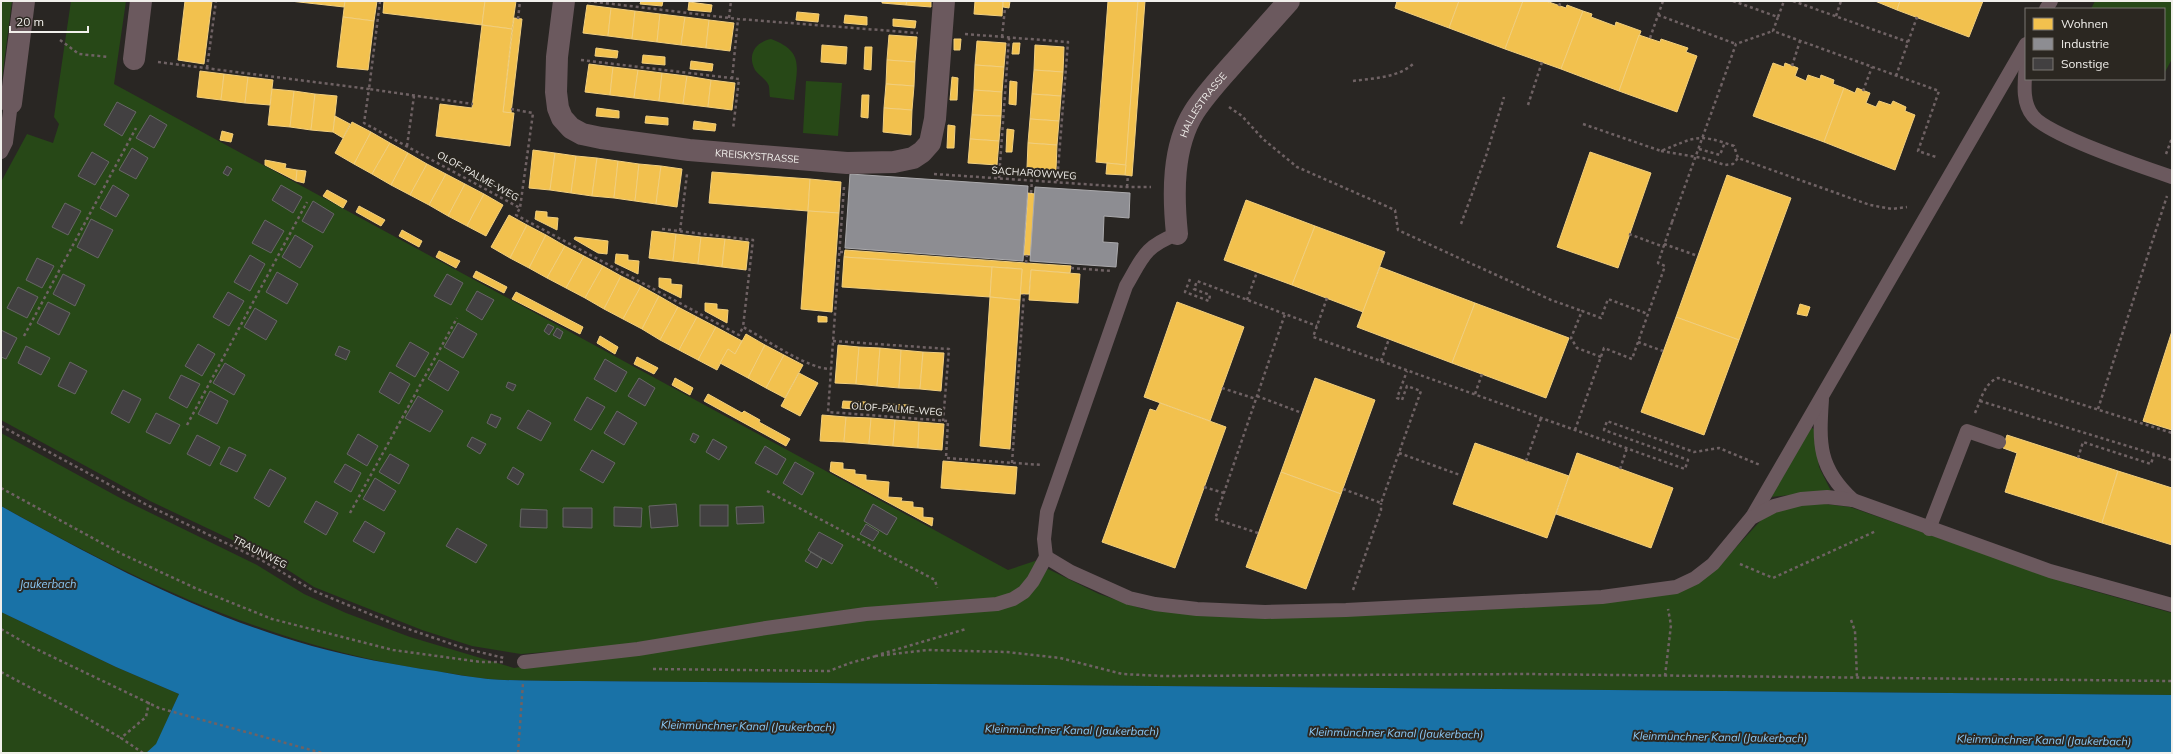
<svg xmlns="http://www.w3.org/2000/svg" width="2173" height="754" viewBox="0 0 2173 754" font-family="Mulish,sans-serif">
  <rect width="100%" height="100%" fill="#292623"/>
  <g fill="#274817">
    <polygon points="1,1 12,1 1,86"/>
    <polygon points="71,1 126,1 114,84 1008,570 1038,560 1024,586 1003,597 635,645 521,654 472,646 422,630 314,587 268,557 150,501 1,420 1,182 27,134 53,143 59,124 54,117"/>
    <polygon points="2095,1 2172,1 2172,59 2165,72 2164,9 2091,9"/>
    <path d="M 771,39 C 806,52 796,68 794,100 L 770,97 C 769,93 770,87 768,84 C 765,79 759,75 755,70 C 747,55 755,42 771,39 Z"/>
    <polygon points="806,81 842,83 838,136 803,133"/>
    <polygon points="1811,427 1815,430 1819,467 1831,491 1771,497"/>
    <path d="M 1,433 L 122,499 L 257,565 L 304,594 L 346,613 L 410,637 L 514,668 L 863,618 L 992,609 L 1048,569 L 1099,594 L 1143,609 L 1208,616 L 1300,617 L 1433,613 L 1621,601 L 1715,570 L 1764,517 L 1788,507 L 1817,503 L 1850,507 L 2076,586 L 2172,613 L 2172,695 L 580,681 C 549,681 518,681 488,679 C 469,677 451,673 433,671 C 274,647 140,583 1,506 Z"/>
    <polygon points="1,612 116,667 179,694 161,734 260,753 1,753"/>
  </g>
  <path fill="#1972a7" d="M 1,506 C 100,561 203,616 312,646 C 353,657 394,665 436,671 C 453,674 470,677 488,679 C 518,681 549,681 580,681 L 2172,695 L 2172,753 L 146,753 L 156,744 L 179,694 L 116,667 L 1,612 Z"/>
  <g fill="#f2c14e" stroke="#f2cf7d">
    <polygon points="185,1 212,1 204,64 178,60"/>
    <polygon points="290,1 345,1 344,7"/>
    <polygon points="345,1 377,1 374,21 343,17"/>
    <polygon points="384,1 485,1 482,25 383,13"/>
    <polygon points="485,1 516,1 512,29 482,25"/>
    <polygon points="641,1 663,1 662,6 640,4"/>
    <polygon points="882,1 907,1 906,5 882,3"/>
    <polygon points="907,1 931,1 931,7 906,5"/>
    <polygon points="975,1 1003,1 1002,16 974,14"/>
    <polygon points="1003,1 1010,1 1009,8 1003,7"/>
    <polygon points="1108,1 1138,1 1126,165 1096,162"/>
    <polygon points="1138,1 1145,1 1132,176 1125,175"/>
    <polygon points="1397,1 1459,1 1449,28 1395,8"/>
    <polygon points="1459,1 1523,1 1505,49 1449,28"/>
    <polygon points="1523,1 1546,1 1566,8 1567,5 1583,11 1561,69 1505,49"/>
    <polygon points="1875,1 1900,1 1897,10"/>
    <polygon points="1900,1 1983,1 1969,37 1897,10"/>
    <polygon points="689,2 712,5 711,12 688,10"/>
    <polygon points="587,5 611,8 608,36 583,33"/>
    <polygon points="611,8 635,11 632,39 608,36"/>
    <polygon points="635,11 660,14 657,42 632,39"/>
    <polygon points="1583,11 1592,14 1591,17 1615,26 1616,22 1641,31 1619,91 1561,69"/>
    <polygon points="797,12 819,14 818,22 796,20"/>
    <polygon points="660,14 685,17 681,45 657,42"/>
    <polygon points="845,15 867,17 867,25 844,23"/>
    <polygon points="343,17 374,21 368,70 337,67"/>
    <polygon points="685,17 709,20 706,48 681,45"/>
    <polygon points="514,18 522,19 511,113 503,112"/>
    <polygon points="893,19 916,21 915,28 893,26"/>
    <polygon points="709,20 734,23 730,51 706,48"/>
    <polygon points="482,25 512,29 503,112 514,113 510,146 436,136 440,104 472,108"/>
    <polygon points="889,35 917,37 915,62 887,60"/>
    <polygon points="1639,35 1660,42 1661,39 1688,48 1686,52 1697,56 1677,112 1619,91"/>
    <polygon points="954,39 961,39 960,50 954,50"/>
    <polygon points="977,41 1006,43 1004,67 975,65"/>
    <polygon points="1013,43 1020,43 1019,54 1012,54"/>
    <polygon points="822,45 847,47 846,64 821,62"/>
    <polygon points="1035,45 1064,47 1063,72 1034,70"/>
    <polygon points="865,47 872,47 871,70 864,69"/>
    <polygon points="596,48 618,51 617,58 595,56"/>
    <polygon points="643,55 665,57 665,65 642,63"/>
    <polygon points="887,60 915,62 914,86 886,84"/>
    <polygon points="691,61 713,64 712,71 690,69"/>
    <polygon points="1773,63 1784,67 1785,63 1798,68 1795,76 1806,81 1808,75 1820,79 1821,75 1834,80 1833,84 1844,88 1824,142 1753,116"/>
    <polygon points="589,64 613,67 610,95 585,92"/>
    <polygon points="975,65 1004,67 1002,92 974,90"/>
    <polygon points="613,67 638,70 634,98 610,95"/>
    <polygon points="638,70 662,73 659,101 634,98"/>
    <polygon points="1034,70 1063,72 1061,96 1032,94"/>
    <polygon points="200,71 224,74 221,100 197,97"/>
    <polygon points="662,73 687,76 683,104 659,101"/>
    <polygon points="224,74 248,77 245,103 221,100"/>
    <polygon points="687,76 711,80 708,107 683,104"/>
    <polygon points="248,77 273,80 270,105 245,103"/>
    <polygon points="952,77 958,78 957,100 950,100"/>
    <polygon points="711,80 735,83 732,110 708,107"/>
    <polygon points="1010,81 1017,82 1016,105 1009,104"/>
    <polygon points="886,84 914,86 912,110 884,108"/>
    <polygon points="1844,88 1855,93 1857,88 1870,93 1866,103 1876,107 1879,101 1891,105 1893,101 1906,107 1905,111 1915,115 1895,170 1824,142"/>
    <polygon points="272,89 294,91 290,127 268,125"/>
    <polygon points="974,90 1002,92 1001,116 972,115"/>
    <polygon points="294,91 315,94 311,130 290,127"/>
    <polygon points="315,94 337,96 333,132 311,130"/>
    <polygon points="1032,94 1061,96 1059,121 1030,119"/>
    <polygon points="862,95 869,95 868,118 861,117"/>
    <polygon points="597,108 619,111 619,118 596,116"/>
    <polygon points="884,108 912,110 911,135 883,132"/>
    <polygon points="972,115 1001,116 999,141 970,139"/>
    <polygon points="335,116 350,124 343,138 333,132"/>
    <polygon points="646,116 668,118 668,125 645,123"/>
    <polygon points="1030,119 1059,121 1057,145 1028,143"/>
    <polygon points="694,121 716,124 715,131 693,129"/>
    <polygon points="352,122 371,132 354,164 335,153"/>
    <polygon points="948,125 955,126 954,148 947,148"/>
    <polygon points="1007,129 1014,130 1012,152 1006,152"/>
    <polygon points="222,131 233,134 231,142 220,140"/>
    <polygon points="371,132 390,143 372,174 354,164"/>
    <polygon points="970,139 999,141 997,165 968,163"/>
    <polygon points="390,143 408,153 391,185 372,174"/>
    <polygon points="1028,143 1057,145 1056,170 1027,168"/>
    <polygon points="533,150 555,153 550,190 529,188"/>
    <polygon points="1590,152 1651,173 1618,268 1557,247"/>
    <polygon points="408,153 427,164 410,195 391,185"/>
    <polygon points="555,153 576,156 571,193 550,190"/>
    <polygon points="576,156 597,158 592,196 571,193"/>
    <polygon points="597,158 618,161 614,198 592,196"/>
    <polygon points="265,160 286,164 285,168 297,170 296,181 265,165"/>
    <polygon points="618,161 639,164 635,201 614,198"/>
    <polygon points="1107,163 1126,165 1125,175 1106,174"/>
    <polygon points="427,164 446,174 429,205 410,195"/>
    <polygon points="639,164 661,166 656,204 635,201"/>
    <polygon points="661,166 682,169 677,207 656,204"/>
    <polygon points="297,170 306,171 304,183 296,181"/>
    <polygon points="712,172 810,179 808,211 709,203"/>
    <polygon points="446,174 465,184 448,216 429,205"/>
    <polygon points="1727,175 1791,198 1739,340 1676,317"/>
    <polygon points="810,179 841,182 839,213 808,211"/>
    <polygon points="465,184 484,194 467,226 448,216"/>
    <polygon points="327,190 347,201 343,208 323,196"/>
    <polygon points="1028,193 1035,194 1031,255 1024,255"/>
    <polygon points="484,194 503,205 486,236 467,226"/>
    <polygon points="1246,200 1315,226 1292,285 1224,260"/>
    <polygon points="359,206 385,220 381,226 356,212"/>
    <polygon points="536,211 547,212 547,217 558,218 557,230 535,219"/>
    <polygon points="808,211 839,213 832,312 801,309"/>
    <polygon points="509,215 527,225 510,258 491,247"/>
    <polygon points="527,225 546,235 529,268 510,258"/>
    <polygon points="1315,226 1385,252 1363,312 1292,285"/>
    <polygon points="402,230 422,241 419,247 399,236"/>
    <polygon points="652,231 676,234 673,261 649,258"/>
    <polygon points="676,234 701,237 698,264 673,261"/>
    <polygon points="546,235 565,246 547,278 529,268"/>
    <polygon points="575,237 608,241 607,254 598,253 574,239"/>
    <polygon points="701,237 725,239 722,267 698,264"/>
    <polygon points="725,239 749,242 746,270 722,267"/>
    <polygon points="565,246 584,256 566,288 547,278"/>
    <polygon points="845,250 1026,263 1071,266 1070,273 1031,270 1029,294 1020,294 1022,269 844,257"/>
    <polygon points="439,251 460,261 456,268 436,257"/>
    <polygon points="616,254 628,255 628,260 639,261 638,274 615,263"/>
    <polygon points="584,256 603,266 585,298 566,288"/>
    <polygon points="844,257 992,267 990,297 842,287"/>
    <polygon points="603,266 621,276 604,309 585,298"/>
    <polygon points="992,267 1022,269 1020,300 990,297"/>
    <polygon points="1380,267 1475,303 1452,363 1357,327"/>
    <polygon points="1031,270 1080,274 1078,303 1029,300"/>
    <polygon points="476,271 507,287 504,293 473,277"/>
    <polygon points="621,276 641,286 623,319 604,309"/>
    <polygon points="659,278 671,279 671,284 682,285 681,298 659,287"/>
    <polygon points="641,286 659,296 642,329 623,319"/>
    <polygon points="516,292 583,327 580,334 512,299"/>
    <polygon points="659,296 678,307 660,340 642,329"/>
    <polygon points="990,297 1020,300 1010,449 980,446"/>
    <polygon points="1177,302 1244,327 1210,421 1144,397"/>
    <polygon points="705,303 717,304 717,309 728,310 727,323 705,311"/>
    <polygon points="1475,303 1569,338 1546,398 1452,363"/>
    <polygon points="1800,304 1810,307 1807,316 1797,314"/>
    <polygon points="678,307 697,317 679,350 660,340"/>
    <polygon points="818,316 827,317 827,322 818,322"/>
    <polygon points="697,317 716,327 698,360 679,350"/>
    <polygon points="1676,317 1739,340 1704,435 1641,412"/>
    <polygon points="716,327 742,341 735,354 728,349 717,370 698,360"/>
    <polygon points="2172,331 2172,430 2143,421"/>
    <polygon points="746,334 765,345 748,378 720,363 728,349 735,354"/>
    <polygon points="600,336 618,347 615,354 597,343"/>
    <polygon points="765,345 784,355 766,388 748,378"/>
    <polygon points="838,345 859,347 856,384 835,383"/>
    <polygon points="859,347 880,348 877,386 856,384"/>
    <polygon points="880,348 901,350 899,388 877,386"/>
    <polygon points="901,350 923,352 920,389 899,388"/>
    <polygon points="923,352 944,353 941,391 920,389"/>
    <polygon points="784,355 803,365 785,398 766,388"/>
    <polygon points="637,357 658,368 654,374 634,364"/>
    <polygon points="799,373 818,383 800,416 781,406"/>
    <polygon points="675,378 693,388 690,395 672,385"/>
    <polygon points="1315,378 1375,400 1341,494 1281,472"/>
    <polygon points="708,394 742,413 744,411 760,420 759,422 790,439 786,446 704,401"/>
    <polygon points="843,401 866,402 866,410 842,408"/>
    <polygon points="1160,403 1226,427 1175,568 1102,542 1150,409 1156,411"/>
    <polygon points="886,404 909,405 909,412 886,411"/>
    <polygon points="930,407 941,408 940,415 929,414"/>
    <polygon points="822,415 846,417 844,442 820,441"/>
    <polygon points="846,417 871,418 869,444 844,442"/>
    <polygon points="871,418 895,420 893,446 869,444"/>
    <polygon points="895,420 919,422 918,448 893,446"/>
    <polygon points="919,422 944,424 942,450 918,448"/>
    <polygon points="2007,435 2118,471 2102,523 2005,492 2017,453 2003,448"/>
    <polygon points="1475,443 1569,476 1547,538 1453,504"/>
    <polygon points="1577,453 1673,488 1651,548 1556,514"/>
    <polygon points="943,461 1017,467 1015,494 941,488"/>
    <polygon points="831,462 843,463 843,469 855,470 855,474 866,475 866,480 889,482 888,497 902,498 901,501 913,502 913,507 923,508 923,517 933,518 932,526 830,471"/>
    <polygon points="2118,471 2172,488 2172,545 2102,523"/>
    <polygon points="1281,472 1341,494 1306,589 1246,567"/>
  </g>
  <g fill="#8d8d92" stroke="#abaaad">
    <polygon points="850,174 1028,186 1023,261 845,248"/>
    <polygon points="1035,187 1130,193 1129,218 1104,216 1103,242 1118,243 1116,267 1030,261"/>
  </g>
  <g fill="#424041" stroke="#676666">
    <polygon points="117,102 136,112 122,136 104,125"/>
    <polygon points="150,115 167,125 154,148 136,138"/>
    <polygon points="132,148 148,158 136,179 119,170"/>
    <polygon points="92,152 109,162 95,185 78,176"/>
    <polygon points="227,166 232,169 228,176 223,173"/>
    <polygon points="113,185 129,195 116,217 100,208"/>
    <polygon points="281,185 302,197 293,213 272,200"/>
    <polygon points="313,201 334,214 323,233 302,221"/>
    <polygon points="65,203 81,211 68,235 52,227"/>
    <polygon points="91,219 113,230 98,258 77,247"/>
    <polygon points="265,220 284,231 271,253 252,243"/>
    <polygon points="295,235 313,246 300,268 282,257"/>
    <polygon points="250,255 265,264 250,291 234,282"/>
    <polygon points="37,258 54,266 42,288 26,280"/>
    <polygon points="277,272 298,284 287,304 266,292"/>
    <polygon points="63,274 85,285 75,306 53,294"/>
    <polygon points="447,274 463,283 451,305 434,296"/>
    <polygon points="18,287 38,297 27,318 7,308"/>
    <polygon points="477,291 494,300 482,320 466,310"/>
    <polygon points="228,292 244,301 229,326 213,317"/>
    <polygon points="48,302 70,313 59,335 37,323"/>
    <polygon points="255,308 277,321 266,340 244,327"/>
    <polygon points="458,323 477,334 463,358 444,347"/>
    <polygon points="548,324 554,327 549,335 544,331"/>
    <polygon points="557,328 563,332 560,339 553,335"/>
    <polygon points="1,330 17,338 6,359 1,357"/>
    <polygon points="410,342 429,353 415,377 396,366"/>
    <polygon points="198,344 215,354 202,376 185,366"/>
    <polygon points="26,346 50,358 41,375 18,363"/>
    <polygon points="339,346 350,351 346,360 335,355"/>
    <polygon points="605,359 627,372 616,392 594,379"/>
    <polygon points="439,360 459,372 448,391 428,379"/>
    <polygon points="70,362 87,371 75,394 58,386"/>
    <polygon points="225,363 245,375 234,395 213,383"/>
    <polygon points="390,372 410,384 399,404 379,392"/>
    <polygon points="181,375 200,384 187,408 169,398"/>
    <polygon points="639,378 655,388 645,406 628,396"/>
    <polygon points="508,382 516,385 513,391 506,387"/>
    <polygon points="123,390 141,399 129,423 111,413"/>
    <polygon points="210,391 228,401 217,424 198,414"/>
    <polygon points="418,396 443,411 430,432 405,418"/>
    <polygon points="587,397 605,407 591,430 574,420"/>
    <polygon points="528,410 551,423 541,441 517,428"/>
    <polygon points="617,411 637,423 624,445 604,433"/>
    <polygon points="156,413 180,425 170,444 146,432"/>
    <polygon points="491,414 501,418 496,428 487,423"/>
    <polygon points="693,433 699,436 695,443 690,440"/>
    <polygon points="358,434 378,446 367,466 347,454"/>
    <polygon points="197,435 220,447 210,466 187,454"/>
    <polygon points="472,437 486,444 480,454 467,446"/>
    <polygon points="713,439 727,447 719,460 706,452"/>
    <polygon points="765,446 786,459 777,475 755,463"/>
    <polygon points="229,447 246,455 237,472 220,464"/>
    <polygon points="592,450 615,463 603,483 580,470"/>
    <polygon points="390,454 409,465 399,484 379,472"/>
    <polygon points="795,462 814,473 802,495 783,483"/>
    <polygon points="345,464 361,473 351,492 334,482"/>
    <polygon points="513,467 524,474 518,485 507,478"/>
    <polygon points="270,469 286,478 269,507 254,498"/>
    <polygon points="375,478 396,491 384,511 363,499"/>
    <polygon points="316,501 338,513 326,535 304,522"/>
    <polygon points="676,504 678,526 651,528 649,506"/>
    <polygon points="873,504 897,518 887,535 864,521"/>
    <rect x="700" y="505" width="28" height="21"/>
    <polygon points="763,506 764,523 737,524 736,507"/>
    <polygon points="614,507 642,508 641,527 614,526"/>
    <polygon points="563,508 592,508 592,528 563,527"/>
    <polygon points="521,509 547,510 547,528 520,527"/>
    <polygon points="365,521 385,533 374,553 353,541"/>
    <polygon points="866,524 879,532 873,541 860,534"/>
    <polygon points="457,528 487,545 476,563 446,546"/>
    <polygon points="819,532 843,545 832,564 808,550"/>
    <polygon points="811,552 822,559 817,568 805,561"/>
  </g>
  <g fill="none" stroke-linecap="round" stroke-linejoin="round">
    <g stroke="#6f6264" stroke-width="2.5" stroke-dasharray="3 3" stroke-linecap="butt">
      <polyline points="380,1 369,89 473,104"/>
      <polyline points="588,1 738,19 918,33"/>
      <polyline points="1733,1 1778,17 1773,31 1939,91 1918,151 1936,157"/>
      <polyline points="1793,1 1908,42"/>
      <polyline points="1559,6 1561,1"/>
      <polyline points="1658,15 1736,44"/>
      <polyline points="1836,16 1841,1"/>
      <polyline points="1778,17 1784,1"/>
      <polyline points="729,18 731,1"/>
      <polyline points="518,19 520,1"/>
      <polyline points="965,34 1068,42 1057,182"/>
      <polyline points="1002,37 1005,8"/>
      <polyline points="1650,38 1663,1"/>
      <polyline points="60,40 79,54 109,57"/>
      <polyline points="581,60 739,79 733,129"/>
      <path d="M 158,62 L 369,89 L 364,123 L 520,208 L 516,215 L 739,335 L 743,327 C 766,339 807,369 831,369"/>
      <polyline points="1792,66 1800,41"/>
      <polyline points="207,68 216,1"/>
      <polyline points="1896,76 1917,17"/>
      <polyline points="732,79 738,19"/>
      <path d="M 1353,81 C 1374,78 1397,78 1413,64"/>
      <polyline points="1721,86 1736,44 1773,31"/>
      <polyline points="1863,91 1872,67"/>
      <polyline points="1528,105 1542,62"/>
      <polyline points="1229,107 1242,116 1263,139 1297,167 1395,210 1398,230 1551,300 1582,311"/>
      <polyline points="511,109 533,113 520,208"/>
      <path d="M 1583,124 L 1661,151 C 1696,137 1697,133 1734,146 L 1738,158 L 1870,205 L 1892,209 L 1907,207"/>
      <polyline points="407,146 414,96"/>
      <polyline points="1699,149 1720,155 1725,142"/>
      <polyline points="1661,151 1703,158 1725,165 1733,164 1738,158"/>
      <polyline points="2166,154 2172,138"/>
      <polyline points="934,174 1127,187 1151,187"/>
      <polyline points="999,178 1009,38"/>
      <polyline points="844,187 828,412 948,421 946,458 1042,465"/>
      <polyline points="1127,187 1128,175"/>
      <polyline points="1031,193 1032,181"/>
      <polyline points="1461,224 1486,156 1504,97"/>
      <polyline points="662,229 753,240 743,327"/>
      <polyline points="680,231 687,174"/>
      <polyline points="1629,234 1664,247"/>
      <polyline points="1664,244 1698,256"/>
      <polyline points="840,252 845,252"/>
      <polyline points="1026,263 1027,255"/>
      <polyline points="1071,268 1112,271"/>
      <polyline points="1190,279 1185,292 1209,301 1210,295 1194,289 1197,281 1317,326"/>
      <polyline points="1327,298 1313,337 1685,469 1688,460 1604,430 1607,421 1694,452 1719,448 1760,465"/>
      <polyline points="1247,300 1257,272"/>
      <polyline points="24,336 136,128"/>
      <polyline points="833,341 949,349 943,421"/>
      <polyline points="1638,342 1663,351"/>
      <polyline points="1601,357 1577,348 1571,338 1582,311 1601,318 1608,299 1648,314"/>
      <polyline points="1381,361 1389,339"/>
      <polyline points="1222,388 1256,399"/>
      <polyline points="1475,394 1482,374"/>
      <polyline points="1257,396 1302,413"/>
      <polyline points="1980,401 2154,454"/>
      <polyline points="2098,409 2167,196"/>
      <path d="M 1975,413 C 1981,400 1984,383 1998,378 L 2172,433"/>
      <polyline points="187,425 307,202"/>
      <polyline points="1,426 147,505 263,561 314,591 394,624 463,648 504,658"/>
      <polyline points="1575,430 1604,348 1632,359 1665,266 1658,263 1672,222"/>
      <polyline points="1399,453 1460,475"/>
      <polyline points="2078,458 2083,442 2151,464 2154,454 2172,460"/>
      <polyline points="1526,461 1541,418"/>
      <polyline points="1012,463 1024,294"/>
      <polyline points="1620,469 1627,448"/>
      <polyline points="1204,487 1224,493"/>
      <polyline points="1,488 120,553 195,588 272,619 393,650 481,662 503,662"/>
      <polyline points="1343,489 1381,503 1421,391 1407,386 1402,400 1397,398 1407,371"/>
      <polyline points="767,491 935,580 937,588"/>
      <polyline points="350,513 457,318"/>
      <polyline points="1258,533 1215,519 1285,314"/>
      <polyline points="1740,564 1773,578 1876,531"/>
      <polyline points="1353,590 1381,510 1381,503"/>
      <polyline points="1851,620 1855,631 1857,678"/>
      <polyline points="1,629 34,648 159,708 322,753"/>
      <polyline points="881,654 966,629"/>
      <polyline points="875,656 928,650 1007,652 1060,658 1122,674 1162,676 1525,674 2172,681"/>
      <polyline points="653,669 829,671 850,663 876,656"/>
      <polyline points="1,672 80,714 121,738"/>
      <polyline points="1665,676 1671,625 1668,609"/>
      <polyline points="143,753 121,738 146,717 149,702"/>
      <polyline points="518,753 523,683"/>
    </g>
    <g stroke="#6b595e" stroke-width="14">
      <polyline points="2046,9 2051,1"/>
      <path d="M 2026,63 C 2025,80 2021,102 2033,116 C 2048,135 2145,168 2172,177"/>
      <polyline points="1,152 6,142 11,103"/>
      <path d="M 1822,399 C 1819,444 1818,468 1853,500"/>
      <polyline points="1752,517 2026,44"/>
      <polyline points="1929,529 1967,431 1999,442"/>
      <polyline points="1046,557 1071,572 1129,598 1155,604 1197,609 1265,612 1346,610 1602,597 1676,587 1695,578 1713,564 1751,518 1774,506 1801,499 1827,497 1853,500 2050,571 2172,605"/>
      <path d="M 524,662 L 638,649 L 766,628 L 866,614 L 997,604 L 1013,599 L 1024,592 L 1033,581 L 1046,557 L 1044,539 L 1047,512 L 1126,286 C 1143,257 1144,247 1177,234"/>
    </g>
    <g stroke="#6b595e" stroke-width="22">
      <path id="s1" d="M 564,1 L 557,57 L 556,92 L 558,108 L 562,118 L 571,128 L 582,134 L 601,138 L 689,150 L 847,163 L 894,162 L 913,158 L 922,152 L 930,143 L 935,119 L 944,1"/>
      <polyline points="134,59 141,1"/>
      <polyline points="11,103 24,1"/>
      <path id="s2" d="M 1177,234 C 1173,195 1172,147 1194,112 C 1205,95 1219,80 1232,65 C 1251,44 1270,22 1289,1"/>
    </g>
    <polyline stroke="#6f6264" stroke-width="2.5" stroke-dasharray="3 3" stroke-linecap="butt" points="1672,222 1721,86"/>
  </g>
  <g text-anchor="middle" dominant-baseline="central" stroke-width="4" stroke-linejoin="round" paint-order="stroke">
    <g font-size="10" fill="#f1efeb" stroke="#2b2721">
      <text stroke="none"><textPath href="#s2" startOffset="136">HALLESTRASSE</textPath></text>
      <text stroke="none"><textPath href="#s1" startOffset="321">KREISKYSTRASSE</textPath></text>
      <text transform="translate(1034 173) rotate(4)">SACHAROWWEG</text>
      <text transform="translate(478 176) rotate(29)">OLOF-PALME-WEG</text>
      <text transform="translate(897 409) rotate(4)">OLOF-PALME-WEG</text>
      <text transform="translate(260 552) rotate(27)">TRAUNWEG</text>
    </g>
    <g font-size="11" font-style="italic" fill="#8bc9f7" stroke="#2b2721">
      <text x="48" y="584">Jaukerbach</text>
      <text transform="translate(748 726) rotate(1)">Kleinmünchner Kanal (Jaukerbach)</text>
      <text transform="translate(1072 730) rotate(1)">Kleinmünchner Kanal (Jaukerbach)</text>
      <text transform="translate(1396 733) rotate(1)">Kleinmünchner Kanal (Jaukerbach)</text>
      <text transform="translate(1720 737) rotate(1)">Kleinmünchner Kanal (Jaukerbach)</text>
      <text transform="translate(2044 740) rotate(1)">Kleinmünchner Kanal (Jaukerbach)</text>
    </g>
  </g>
  <rect width="2173" height="754" fill="none" stroke="#f1efeb" stroke-width="4"/>
  <rect x="2025" y="8" width="140" height="72" fill="#2b2721" stroke="#7a7772"/>
  <rect x="2033" y="18" width="20" height="12" fill="#f2c14e" stroke="#7a7772"/>
  <text x="2061" y="28" font-size="12" fill="#f1efeb">Wohnen</text>
  <rect x="2033" y="38" width="20" height="12" fill="#8d8d92" stroke="#7a7772"/>
  <text x="2061" y="48" font-size="12" fill="#f1efeb">Industrie</text>
  <rect x="2033" y="58" width="20" height="12" fill="#424041" stroke="#7a7772"/>
  <text x="2061" y="68" font-size="12" fill="#f1efeb">Sonstige</text>
  <path d="M10 26v6h78v-6" fill="none" stroke="#f1efeb" stroke-width="2"/>
  <text x="16" y="26" font-size="12" fill="#f1efeb" stroke="#2b2721" stroke-width="3" paint-order="stroke">20 m</text>
</svg>
